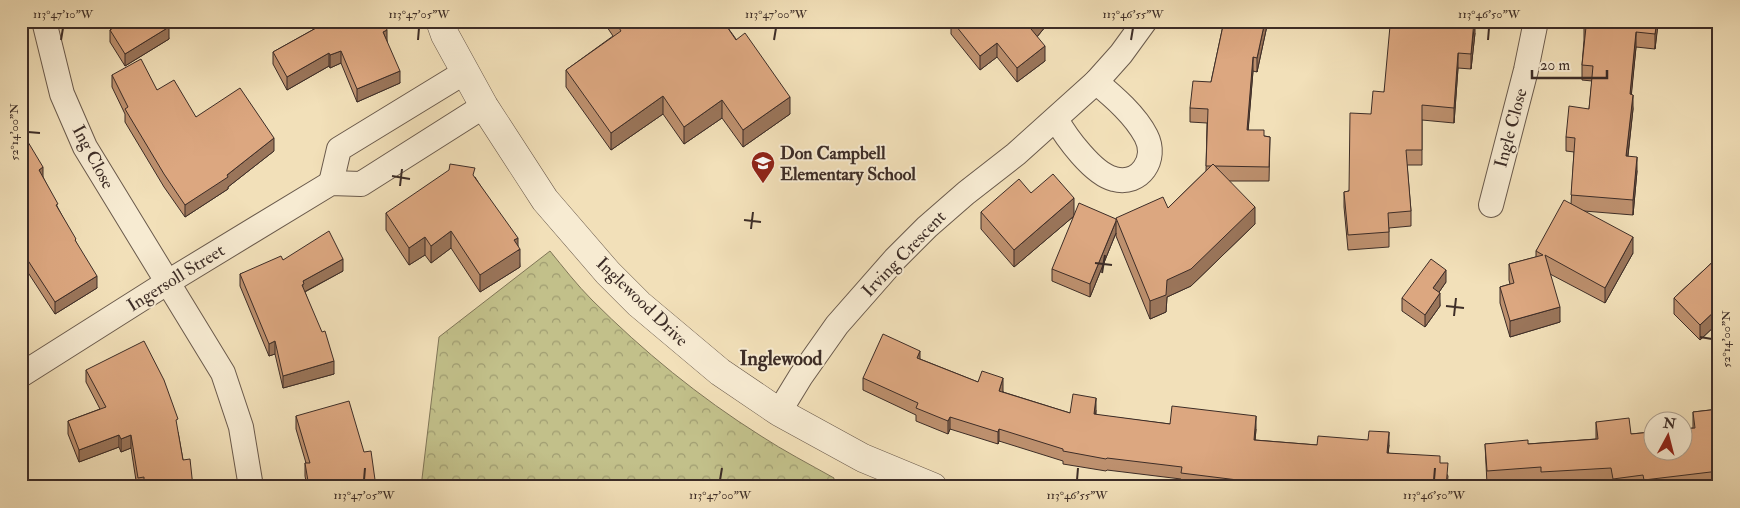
<svg xmlns="http://www.w3.org/2000/svg" width="1740" height="508" viewBox="0 0 1740 508" font-family="'IM FELL Double Pica',serif">
  <defs>
    <pattern id="forest-crowns" width="20" height="18" patternUnits="userSpaceOnUse" patternTransform="scale(1.25)"><rect width="20" height="18" fill="#c2c08a"/><path d="M2 6a3 3 0 1 1 6 0M12 15a3 3 0 1 1 6 0" fill="none" stroke="#9f9c71"/></pattern>
  </defs>
  <rect width="100%" height="100%" fill="#f2e0b9"/>
  <filter id="stains"><feTurbulence type="fractalNoise" baseFrequency=".004" numOctaves="4"/><feColorMatrix values="0 0 0 0 .2 0 0 0 0 .09 0 0 0 0 .02 0 0 0 .5 -.17"/></filter>
  <radialGradient id="worn" r=".72"><stop offset=".6" stop-color="#630" stop-opacity="0"/><stop offset="1" stop-color="#630" stop-opacity=".3"/></radialGradient>
  <path fill="url(#forest-crowns)" stroke="#807658" d="M 550,251 C 563,267 577,285 592,300 C 643,351 699,397 761,436 C 784,451 809,464 834,478 L 833,487 L 421,487 L 439,337 Z"/>
  <g fill="none" stroke-linecap="round" stroke-linejoin="round">
    <g stroke="#6a5a4c" stroke-width="26">
      <g id="minor">
        <polyline points="44,21 62,94 85,147 223,373 241,427 251,487"/>
        <path d="M 1056,119 C 1066,137 1093,174 1114,179 C 1140,186 1158,159 1146,136 C 1135,115 1114,97 1096,82"/>
        <polyline points="331,183 339,149 465,72"/>
        <polyline points="1491,205 1526,70 1536,21"/>
        <polyline points="21,375 168,282 331,183 361,184 484,106"/>
        <polyline points="779,412 801,376 837,325 895,259 927,227 966,193 1016,154 1096,82 1121,54 1145,21"/>
      </g>
    </g>
    <g stroke="#6a5a4c" stroke-width="29">
      <polyline id="tertiary" points="440,21 445,35 484,106 545,200 608,273 639,304 720,372 779,412 863,458 933,487"/>
    </g>
    <use href="#minor" stroke="#f7ebd2" stroke-width="24"/>
    <use href="#tertiary" stroke="#f7ebd2" stroke-width="28"/>
  </g>
  <g fill="#bd906e" stroke="#3d2d27">
    <polygon points="122,21 165,21 169,39 125,66 110,42 110,30 122,22"/>
    <polygon points="320,21 384,21 387,42 400,83 357,102 341,63 330,68 329,66 287,90 273,64 273,52 316,28 316,24 321,22"/>
    <polygon points="603,21 723,21 790,114 743,147 722,118 684,144 663,114 611,150 566,87 566,70 613,36"/>
    <polygon points="951,21 1050,21 1037,37 1045,61 1017,82 997,57 980,70 951,34"/>
    <polygon points="1224,21 1268,21 1257,72 1253,71 1248,130 1264,136 1270,137 1269,181 1229,181 1255,224 1191,286 1167,297 1166,312 1150,319 1116,236 1116,233 1090,297 1052,281 1052,269 1116,219 1168,208 1206,171 1207,123 1190,122 1190,108 1211,82"/>
    <polygon points="1658,21 1655,49 1636,47 1631,95 1633,109 1628,156 1637,171 1633,215 1584,211 1633,253 1605,303 1550,274 1560,322 1510,337 1500,303 1500,287 1510,284 1509,280 1509,264 1536,257 1536,251 1571,204 1574,152 1566,151 1566,137 1589,109 1592,81 1582,80 1582,65 1584,40 1584,26"/>
    <polygon points="1403,28 1475,33 1471,69 1458,68 1454,123 1422,120 1422,165 1407,165 1411,211 1411,226 1389,228 1389,247 1348,250 1344,207 1344,192 1349,191 1371,114 1384,92"/>
    <polygon points="112,75 157,90 196,117 274,151 228,187 228,189 185,217 164,187 125,122 125,114 112,87"/>
    <polygon points="21,139 43,177 58,208 76,242 97,288 55,314 27,271 21,274"/>
    <polygon points="475,177 518,246 520,267 480,292 451,248 431,263 425,255 409,265 386,230 386,213"/>
    <polygon points="1031,193 1074,216 1014,267 981,229 981,212"/>
    <polygon points="1719,256 1719,322 1700,340 1674,314 1674,298"/>
    <polygon points="283,260 343,271 305,292 334,374 283,388 275,354 269,356 240,286 240,274"/>
    <polygon points="1446,282 1439,292 1440,306 1425,327 1402,311 1402,298"/>
    <polygon points="920,359 978,382 1003,391 1003,392 1070,413 1096,410 1096,415 1170,424 1256,429 1255,440 1317,445 1389,445 1388,453 1440,463 1448,476 1447,487 1191,487 1181,486 1181,479 1107,470 1106,471 1063,464 1063,461 999,441 998,444 950,429 948,434 916,421 916,415 863,390 863,378"/>
    <polygon points="86,370 178,432 183,460 193,487 137,487 131,448 121,452 119,447 79,462 68,434 68,421 100,409 86,382"/>
    <polygon points="1719,409 1719,483 1688,487 1612,487 1611,480 1541,485 1541,480 1487,484 1485,444 1528,444 1596,439 1596,422 1631,434 1693,428 1693,412"/>
    <polygon points="296,416 364,452 376,487 307,487 305,476 305,463 306,463 296,429"/>
  </g>
  <g fill="#9a755a" stroke="#3d2d27">
    <polygon points="1038,21 1050,21 1031,44 1031,29"/>
    <polygon points="1265,21 1268,21 1257,72 1257,58"/>
    <polygon points="1475,21 1475,33 1471,69 1471,54"/>
    <polygon points="1657,21 1658,21 1658,25 1655,49 1655,34"/>
    <polygon points="169,27 169,39 125,66 125,54"/>
    <polygon points="387,30 387,42 383,32"/>
    <polygon points="1636,32 1636,47 1630,109 1630,94"/>
    <polygon points="997,43 997,57 980,70 980,56"/>
    <polygon points="1045,46 1045,61 1017,82 1017,68"/>
    <polygon points="341,51 341,63 330,68 330,55"/>
    <polygon points="329,53 329,66 287,90 287,77"/>
    <polygon points="1458,53 1458,68 1454,123 1454,108"/>
    <polygon points="1253,57 1253,71 1247,144 1247,130"/>
    <polygon points="400,71 400,83 357,102 357,89"/>
    <polygon points="1633,95 1633,109 1626,171 1626,156"/>
    <polygon points="663,96 663,114 611,150 611,133"/>
    <polygon points="790,97 790,114 743,147 743,130"/>
    <polygon points="722,100 722,118 684,144 684,127"/>
    <polygon points="274,138 274,151 228,187 228,189 185,217 185,205 227,175"/>
    <polygon points="1637,157 1637,171 1633,215 1633,200"/>
    <polygon points="43,167 43,180 39,170"/>
    <polygon points="1074,198 1074,216 1014,267 1014,250"/>
    <polygon points="1255,207 1255,224 1191,286 1167,297 1166,312 1150,319 1150,301 1167,280"/>
    <polygon points="1116,221 1116,233 1090,297 1090,284"/>
    <polygon points="451,231 451,248 431,263 431,246"/>
    <polygon points="425,237 425,255 409,265 409,248"/>
    <polygon points="1633,237 1633,253 1605,303 1605,288"/>
    <polygon points="518,238 518,251 520,249 520,267 480,292 480,275 514,240"/>
    <polygon points="27,259 27,271 21,274 21,262"/>
    <polygon points="343,259 343,271 304,292 302,298 303,281"/>
    <polygon points="1446,270 1446,282 1433,301 1433,288"/>
    <polygon points="97,276 97,288 55,314 55,302"/>
    <polygon points="1440,293 1440,306 1425,327 1425,315"/>
    <polygon points="1560,307 1560,322 1510,337 1510,321"/>
    <polygon points="1719,307 1719,322 1700,340 1700,325"/>
    <polygon points="275,341 275,354 269,356 269,344"/>
    <polygon points="920,351 920,363 917,358"/>
    <polygon points="334,361 334,374 283,388 283,376"/>
    <polygon points="1003,378 1003,391 999,403 999,391"/>
    <polygon points="1096,398 1096,410 1094,427 1094,414"/>
    <polygon points="1256,416 1256,429 1254,453 1254,440"/>
    <polygon points="950,417 950,429 948,434 948,421"/>
    <polygon points="999,429 999,441 998,444 998,432"/>
    <polygon points="1389,432 1389,445 1387,465 1387,453"/>
    <polygon points="119,435 119,447 79,462 79,450"/>
    <polygon points="131,435 131,448 121,452 121,439"/>
  </g>
  <g fill="#dca780" stroke="#3d2d27">
    <polygon points="124,21 165,21 169,27 125,54 110,30"/>
    <polygon points="323,21 384,21 387,30 383,32 400,71 357,89 341,51 330,55 329,53 287,77 273,52 318,27 316,24"/>
    <polygon points="615,21 723,21 736,40 745,33 790,97 743,130 722,100 684,127 663,96 611,133 566,70 621,31"/>
    <polygon points="952,21 1038,21 1031,29 1045,46 1017,68 997,43 980,56"/>
    <polygon points="1224,21 1265,21 1257,58 1253,57 1247,130 1264,130 1264,136 1270,137 1269,167 1215,166 1213,164 1211,166 1206,166 1208,109 1190,108 1193,81 1211,82"/>
    <polygon points="1404,21 1474,21 1471,54 1458,53 1454,108 1422,105 1422,150 1406,150 1411,211 1388,213 1389,232 1348,235 1344,192 1349,191 1350,113 1371,114 1373,91 1384,92 1390,26 1403,28"/>
    <polygon points="1585,21 1657,21 1655,34 1636,32 1630,94 1633,95 1626,156 1637,157 1633,200 1571,195 1575,138 1566,137 1569,106 1589,109 1593,66 1582,65 1586,27 1584,26"/>
    <polygon points="141,59 157,90 174,80 196,117 240,88 274,138 227,175 228,177 185,205 164,174 125,109 128,107 112,75"/>
    <polygon points="25,137 43,167 39,170 58,204 56,205 76,239 75,240 97,276 55,302 27,259 21,262 21,139"/>
    <polygon points="450,164 475,168 473,175 518,238 514,240 520,249 480,275 451,231 431,246 425,237 409,248 386,213 449,170"/>
    <polygon points="1213,164 1255,207 1191,269 1167,280 1166,295 1150,301 1116,218 1163,197 1168,208"/>
    <polygon points="1053,174 1074,198 1014,250 981,212 1019,179 1031,193"/>
    <polygon points="1564,200 1633,237 1605,288 1545,255 1560,307 1510,321 1500,287 1514,283 1509,264 1543,255 1536,251"/>
    <polygon points="1079,203 1116,219 1116,221 1090,284 1052,269"/>
    <polygon points="329,231 343,259 303,281 304,284 302,285 322,332 325,331 334,361 283,376 275,341 269,344 240,274 281,256 283,260"/>
    <polygon points="1719,256 1719,307 1700,325 1674,298"/>
    <polygon points="1431,259 1446,270 1433,288 1440,293 1425,315 1402,298"/>
    <polygon points="883,334 920,351 917,358 978,382 982,371 1003,378 999,391 1070,413 1073,394 1096,398 1094,414 1170,424 1172,406 1256,416 1254,440 1317,445 1318,436 1368,440 1369,431 1389,432 1387,453 1440,456 1440,463 1448,463 1446,487 1262,486 1262,483 1181,473 1182,467 1107,458 1106,459 1063,451 1063,449 999,429 998,432 950,417 948,421 916,408 918,403 863,378"/>
    <polygon points="144,341 164,380 178,419 176,420 183,460 190,459 193,487 144,487 144,477 138,478 131,435 121,439 119,435 79,450 68,421 106,407 86,370"/>
    <polygon points="349,401 364,452 371,451 376,487 309,487 305,463 310,463 296,416"/>
    <polygon points="1719,409 1719,471 1644,480 1643,475 1613,479 1611,468 1541,472 1541,467 1487,471 1485,444 1528,440 1528,444 1598,439 1596,422 1629,418 1631,434 1652,432 1652,450 1682,450 1682,429 1695,428 1693,412"/>
  </g>
  <path fill="none" stroke="#3d2d27" stroke-width="2" d="M 61,40 L 63,28M 418,40 L 419,28M 774,40 L 776,28M 1131,40 L 1133,28M 1488,40 L 1489,28M 28,132 L 40,133M 392,176 L 410,179M 400,186 L 402,169M 744,220 L 761,222M 751,229 L 753,212M 1095,263 L 1112,265M 1102,273 L 1105,255M 1446,306 L 1464,308M 1454,316 L 1456,298M 1700,337 L 1712,339M 364,480 L 365,468M 720,480 L 722,468M 1077,480 L 1078,468M 1434,480 L 1435,468"/>
  <defs>
    <g id="school-pin" transform="scale(1.25)"><path d="M0 17L-7.5 6A9.5 9.5 0 1 1 7.5 6Z" fill="#8f2418" stroke="#f7ebd2"/><path d="M0-5L7-2L0 1L-7-2ZM-4 1L0 2.5L4 1V4Q0 6-4 4Z" fill="#fff"/></g>
  </defs>
  <g fill-rule="evenodd">
    <use href="#school-pin" x="763" y="163"/>
  </g>
  <g text-anchor="middle" dominant-baseline="central" stroke-width="4" stroke-linejoin="round" paint-order="stroke">
    <g font-size="18" fill="#3d2d27" stroke="#f7ebd2">
      <text transform="translate(1511 128) rotate(-75)">Ingle Close</text>
      <text transform="translate(93 157) rotate(62)">Ing Close</text>
      <text transform="translate(904 254) rotate(-46)">Irving Crescent</text>
      <text transform="translate(176 278) rotate(-32)">Ingersoll Street</text>
      <text transform="translate(642 302) rotate(44)">Inglewood Drive</text>
    </g>
    <g font-size="18" font-weight="bold" fill="#3d2d27" stroke="#f7ebd2" text-anchor="start">
      <text x="780" y="153">Don Campbell<tspan x="780" dy="21">Elementary School</tspan></text>
    </g>
    <g font-size="20" font-weight="bold" fill="#3d2d27" stroke="#f7ebd2">
      <text x="781" y="358">Inglewood</text>
    </g>
  </g>
  <rect width="1740" height="508" fill="none" stroke="#f2e0b9" stroke-width="55"/>
  <g transform="translate(1668 436) rotate(7)"><circle r="24" fill="#f7ebd2" stroke="#ad9f8e"/>
  <path d="M0-4L9 19L0 12L-9 19Z" fill="#8f2418"/>
  <text y="-8" font-size="14" font-weight="bold" text-anchor="middle" fill="#3d2d27">N</text>
  </g>
  <path d="M1532 70v8h75v-8" fill="none" stroke="#3d2d27" stroke-width="2.5"/>
  <text x="1540" y="70" font-size="15" fill="#3d2d27" stroke="#f7ebd2" stroke-width="4" paint-order="stroke">20 m</text>
  <rect x="28" y="28" width="1684" height="452" fill="none" stroke="#3d2d27" stroke-width="2"/>
  <g font-size="12" text-anchor="middle" fill="#3d2d27">
    <text x="63" y="18">113°47'10"W</text>
    <text x="419" y="18">113°47'05"W</text>
    <text x="776" y="18">113°47'00"W</text>
    <text x="1133" y="18">113°46'55"W</text>
    <text x="1489" y="18">113°46'50"W</text>
    <text transform="translate(14 132) rotate(-90)" y="4">52°14'00"N</text>
    <text transform="translate(1726 339) rotate(-90)" y="4">52°14'00"N</text>
    <text x="364" y="499">113°47'05"W</text>
    <text x="720" y="499">113°47'00"W</text>
    <text x="1077" y="499">113°46'55"W</text>
    <text x="1434" y="499">113°46'50"W</text>
  </g>
  <rect width="100%" height="100%" filter="url(#stains)"/>
  <rect width="100%" height="100%" fill="url(#worn)"/>
</svg>
